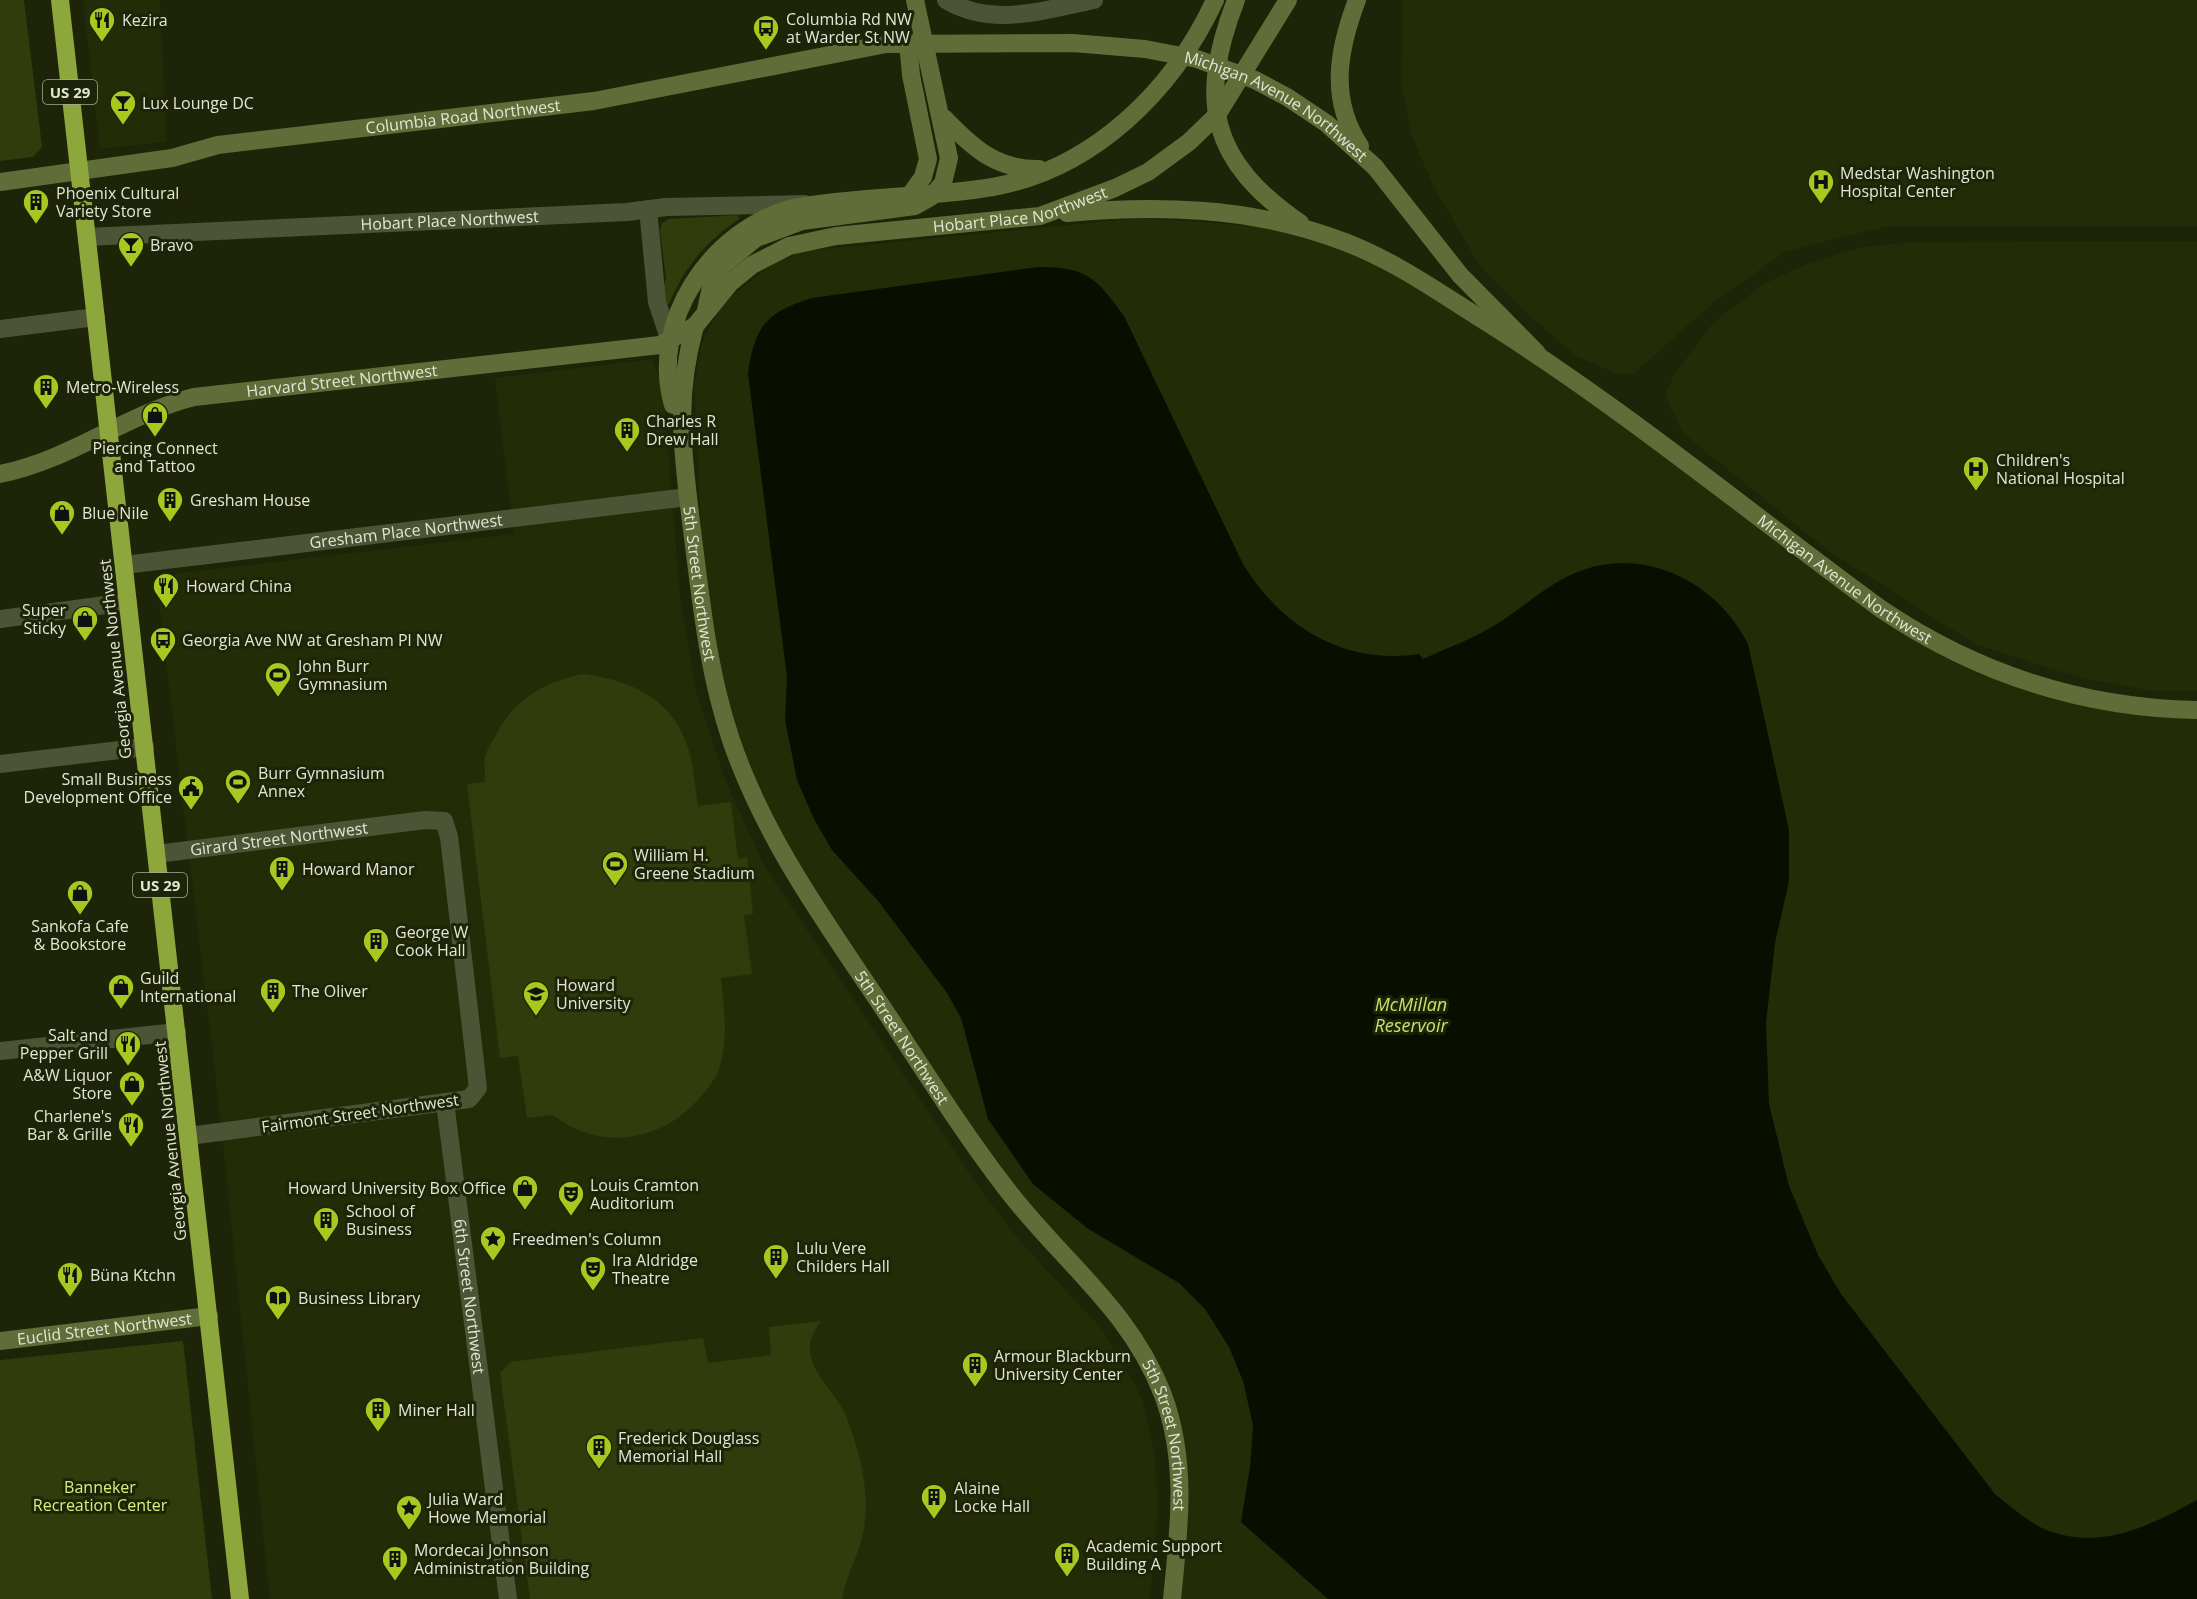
<svg xmlns="http://www.w3.org/2000/svg" width="2197" height="1599" viewBox="0 0 2197 1599" font-family="'Open Sans',sans-serif">
  <rect width="100%" height="100%" fill="#1e2408"/>
  <g fill="#242c07">
    <polygon points="83,0 160,0 166,142 100,149"/>
    <polygon points="1403,0 2197,0 2197,226 1889,226 1826,241 1785,252 1714,302 1633,374 1618,374 1576,356 1524,311 1478,263 1433,185 1412,136 1401,81"/>
    <polygon points="1141,218 1311,230 1537,353 1881,609 2007,675 2197,709 2197,1599 1172,1599 1181,1510 1154,1373 1022,1209 786,861 738,760 707,644 694,388 701,346 721,304 773,264 803,251"/>
    <polygon points="2197,241 2197,691 2152,691 2077,677 1975,644 1827,550 1683,433 1665,395 1674,375 1713,323 1764,284 1809,263 1862,247 1917,242"/>
    <polygon points="652,359 663,387 680,598 696,692 724,777 765,867 977,1185 1024,1246 1102,1329 1142,1398 1154,1451 1158,1505 1150,1599 270,1599 220,1115 156,576 514,534 495,378"/>
  </g>
  <g fill="#313b0c">
    <polygon points="0,0 24,0 42,147 33,157 0,161"/>
    <path d="M 738,215 L 739,219 C 707,241 684,267 669,304 L 666,304 L 663,288 L 666,279 L 660,231 L 662,223 L 669,219 Z"/>
    <path d="M 584,674 C 633,681 674,699 689,751 C 694,768 695,788 698,806 L 731,802 L 738,859 L 747,857 L 753,914 L 744,915 L 752,974 L 721,978 C 724,1010 729,1038 719,1069 C 714,1082 704,1094 695,1103 C 657,1143 597,1150 553,1115 L 527,1118 L 518,1056 L 500,1058 L 467,784 L 485,782 C 485,774 484,766 485,758 C 486,751 491,743 495,737 C 512,700 545,681 584,674 Z"/>
    <path d="M 821,1321 C 789,1363 835,1383 848,1421 C 861,1457 871,1496 863,1534 C 858,1556 846,1576 842,1599 L 530,1599 L 500,1373 L 510,1362 L 703,1338 L 708,1363 L 771,1355 L 769,1327 Z"/>
    <polygon points="183,1341 212,1599 0,1599 0,1360"/>
  </g>
  <path fill="#090e00" d="M 1038,267 C 1088,267 1096,278 1124,316 L 1243,564 C 1282,627 1343,665 1419,654 L 1423,659 C 1447,648 1475,638 1497,624 C 1526,606 1550,581 1583,570 C 1648,547 1718,584 1748,644 L 1789,830 L 1789,881 L 1775,943 L 1766,1023 L 1769,1104 L 1789,1186 L 1818,1255 L 1841,1294 L 1995,1494 C 2010,1506 2027,1521 2044,1529 C 2100,1552 2149,1526 2197,1500 L 2197,1599 L 1328,1599 L 1241,1522 L 1250,1467 L 1253,1425 L 1243,1381 L 1229,1347 L 1205,1309 L 1179,1283 L 1087,1228 L 1033,1184 L 988,1119 L 961,1018 L 947,993 L 879,902 L 832,850 L 814,819 L 797,780 L 785,720 L 787,677 L 748,374 C 754,326 767,312 812,298 Z"/>
  <g fill="none" stroke-linecap="round" stroke-linejoin="round">
    <g stroke="#4c5436" stroke-width="18">
      <path d="M 946,0 C 993,28 1044,10 1094,0"/>
      <polyline points="648,209 657,302 670,341"/>
      <path id="s1" d="M 87,237 L 627,212 L 666,207 L 805,204"/>
      <polyline points="0,329 96,317"/>
      <path id="s2" d="M 124,565 L 688,497"/>
      <polyline points="0,619 128,602"/>
      <polyline points="0,764 145,747"/>
      <path id="s3" d="M 157,854 L 425,820 L 444,821 L 449,837 L 478,1088 L 469,1099 L 189,1136"/>
      <polyline points="0,1051 177,1032"/>
      <path id="s4" d="M 445,1102 L 508,1599"/>
    </g>
    <g stroke="#606d38" stroke-width="18">
      <path d="M 1236,0 C 1197,101 1210,161 1300,223"/>
      <path d="M 1357,0 C 1338,50 1329,99 1360,146"/>
      <polyline points="908,42 911,75 928,159 923,177 910,195"/>
      <path d="M 944,118 C 972,147 996,170 1039,169"/>
      <path id="s5" d="M 0,182 L 172,158 L 218,145 L 594,101 L 886,44 L 1073,43 L 1145,49 L 1197,59 L 1255,80 L 1287,97 L 1326,123 L 1375,167 L 1460,275 L 1537,353"/>
      <path id="s6" d="M 1067,213 C 1156,205 1246,207 1331,237 C 1385,255 1428,285 1475,315 C 1617,403 1747,511 1881,609 C 1976,673 2083,708 2197,710"/>
      <polyline points="706,310 713,278 720,268 756,238 802,221 915,206 931,197 943,183 949,158 915,0"/>
      <path id="s7" d="M 695,326 C 674,400 683,456 692,530 C 701,601 708,672 731,740 C 765,840 827,924 885,1011 C 924,1070 962,1131 1005,1187 C 1060,1260 1129,1307 1163,1395 C 1188,1462 1179,1530 1172,1599"/>
      <path d="M 673,405 C 649,321 711,230 793,208 C 858,196 927,198 993,187 C 1093,169 1173,91 1215,0"/>
      <path id="s8" d="M 0,474 C 71,460 126,414 194,397 L 660,345 L 695,326 L 730,283 L 752,265 L 789,246 L 836,236 L 1040,216 L 1115,188 L 1148,172 L 1189,142 L 1217,115 L 1288,0"/>
      <path id="s9" d="M 0,1341 L 209,1316"/>
    </g>
    <polyline stroke="#8ea73c" stroke-width="18" points="60,0 240,1599"/>
  </g>
  <defs>
    <g id="restaurant-pin" transform="scale(1.35)"><path d="M0 17L-7.5 6A9.5 9.5 0 1 1 7.5 6Z" fill="#a7c81f" stroke="#1e2408"/><path d="M-5-6h1v4h1v-4h1v4h1v-4h1v5L-1.5 .5V6h-2V.5L-5-1ZM5-6V6H3V1.5H1.5Q1.5-4 5-6Z" fill="#111"/></g>
    <g id="bus-pin" transform="scale(1.35)"><path d="M0 17L-7.5 6A9.5 9.5 0 1 1 7.5 6Z" fill="#a7c81f" stroke="#1e2408"/><path d="M-5-6H5V4H4V6H2V4H-2V6H-4V4H-5ZM-3.5-4V0h7V-4ZM-3.5 1.2v1.5H-2V1.2ZM2 1.2v1.5H3.5V1.2Z" fill="#111"/></g>
    <g id="bar-pin" transform="scale(1.35)"><path d="M0 17L-7.5 6A9.5 9.5 0 1 1 7.5 6Z" fill="#a7c81f" stroke="#1e2408"/><path d="M-6-5H6L.8 .8V4.5H3.5V6h-7V4.5H-.8V.8Z" fill="#111"/></g>
    <g id="hospital-pin" transform="scale(1.35)"><path d="M0 17L-7.5 6A9.5 9.5 0 1 1 7.5 6Z" fill="#a7c81f" stroke="#1e2408"/><path d="M-5-5h3v3.5h4V-5h3V5h-3V1.5h-4V5h-3Z" fill="#111"/></g>
    <g id="building-pin" transform="scale(1.35)"><path d="M0 17L-7.5 6A9.5 9.5 0 1 1 7.5 6Z" fill="#a7c81f" stroke="#1e2408"/><path d="M-4-6H4V6H1V3H-1V6H-4ZM-2.5-4.3h1.7v1.8h-1.7ZM.8-4.3h1.7v1.8H.8ZM-2.5-1h1.7V.8h-1.7ZM.8-1h1.7V.8H.8Z" fill="#111"/></g>
    <g id="shop-pin" transform="scale(1.35)"><path d="M0 17L-7.5 6A9.5 9.5 0 1 1 7.5 6Z" fill="#a7c81f" stroke="#1e2408"/><path d="M-5-2.5h2.3a2.7 3.5 0 0 1 5.4 0H5L5.5 6h-11ZM-1.5-2.5h3a1.5 2.3 0 0 0-3 0Z" fill="#111"/></g>
    <g id="stadium-pin" transform="scale(1.35)"><path d="M0 17L-7.5 6A9.5 9.5 0 1 1 7.5 6Z" fill="#a7c81f" stroke="#1e2408"/><path d="M0-5a6.5 5 0 1 0 0 10a6.5 5 0 1 0 0-10ZM-3.5-1.8h7v3.6h-7Z" fill="#111"/></g>
    <g id="civic-pin" transform="scale(1.35)"><path d="M0 17L-7.5 6A9.5 9.5 0 1 1 7.5 6Z" fill="#a7c81f" stroke="#1e2408"/><path d="M-.6-6.5H3V-4.5H.6V-3L4-1V1h2V6H-6V1h2V-1L-.6-3ZM-1.2 2.5V6h2.4V2.5Z" fill="#111"/></g>
    <g id="university-pin" transform="scale(1.35)"><path d="M0 17L-7.5 6A9.5 9.5 0 1 1 7.5 6Z" fill="#a7c81f" stroke="#1e2408"/><path d="M0-5L7-2L0 1L-7-2ZM-4 1L0 2.5L4 1V4Q0 6-4 4Z" fill="#111"/></g>
    <g id="theatre-pin" transform="scale(1.35)"><path d="M0 17L-7.5 6A9.5 9.5 0 1 1 7.5 6Z" fill="#a7c81f" stroke="#1e2408"/><path d="M-5-5.5Q0-4 5-5.5V0Q5 5 0 6Q-5 5-5 0ZM-3.3-2.5H-1v1.5H-3.3ZM1-2.5H3.3v1.5H1ZM-2.8 1Q0 5.5 2.8 1Z" fill="#111"/></g>
    <g id="sight-pin" transform="scale(1.35)"><path d="M0 17L-7.5 6A9.5 9.5 0 1 1 7.5 6Z" fill="#a7c81f" stroke="#1e2408"/><path d="M0-6L1.8-2.2L6-1.7L2.9 1.2L3.7 5.4L0 3.3L-3.7 5.4L-2.9 1.2L-6-1.7L-1.8-2.2Z" fill="#111"/></g>
    <g id="library-pin" transform="scale(1.35)"><path d="M0 17L-7.5 6A9.5 9.5 0 1 1 7.5 6Z" fill="#a7c81f" stroke="#1e2408"/><path d="M-6-4Q-3-5.5-.7-3.5V5Q-3 3-6 4ZM6-4Q3-5.5 .7-3.5V5Q3 3 6 4Z" fill="#111"/></g>
  </defs>
  <g fill-rule="evenodd">
    <use href="#restaurant-pin" x="102" y="20"/>
    <use href="#bus-pin" x="766" y="28"/>
    <use href="#bar-pin" x="123" y="103"/>
    <use href="#hospital-pin" x="1821" y="182"/>
    <use href="#building-pin" x="36" y="202"/>
    <use href="#bar-pin" x="131" y="245"/>
    <use href="#building-pin" x="46" y="387"/>
    <use href="#shop-pin" x="155" y="415"/>
    <use href="#building-pin" x="627" y="430"/>
    <use href="#hospital-pin" x="1976" y="469"/>
    <use href="#building-pin" x="170" y="500"/>
    <use href="#shop-pin" x="62" y="513"/>
    <use href="#restaurant-pin" x="166" y="586"/>
    <use href="#shop-pin" x="85" y="619"/>
    <use href="#bus-pin" x="163" y="640"/>
    <use href="#stadium-pin" x="278" y="675"/>
    <use href="#stadium-pin" x="238" y="782"/>
    <use href="#civic-pin" x="191" y="788"/>
    <use href="#stadium-pin" x="615" y="864"/>
    <use href="#building-pin" x="282" y="869"/>
    <use href="#shop-pin" x="80" y="893"/>
    <use href="#building-pin" x="376" y="941"/>
    <use href="#shop-pin" x="121" y="987"/>
    <use href="#building-pin" x="273" y="991"/>
    <use href="#university-pin" x="536" y="994"/>
    <use href="#restaurant-pin" x="128" y="1044"/>
    <use href="#shop-pin" x="132" y="1084"/>
    <use href="#restaurant-pin" x="131" y="1125"/>
    <use href="#shop-pin" x="525" y="1188"/>
    <use href="#theatre-pin" x="571" y="1194"/>
    <use href="#building-pin" x="326" y="1220"/>
    <use href="#sight-pin" x="493" y="1239"/>
    <use href="#building-pin" x="776" y="1257"/>
    <use href="#theatre-pin" x="593" y="1269"/>
    <use href="#restaurant-pin" x="70" y="1275"/>
    <use href="#library-pin" x="278" y="1298"/>
    <use href="#building-pin" x="975" y="1365"/>
    <use href="#building-pin" x="378" y="1410"/>
    <use href="#building-pin" x="599" y="1447"/>
    <use href="#building-pin" x="934" y="1497"/>
    <use href="#sight-pin" x="409" y="1508"/>
    <use href="#building-pin" x="1067" y="1555"/>
    <use href="#building-pin" x="395" y="1559"/>
  </g>
  <g text-anchor="middle" dominant-baseline="central" stroke-width="6" stroke-linejoin="round" paint-order="stroke">
    <g fill="#1e2408" stroke="#a6ac98" stroke-width="1.5">
      <rect x="43" y="80" width="54" height="24" rx="4.5"/>
      <rect x="133" y="873" width="54" height="24" rx="4.5"/>
    </g>
    <g font-size="15" font-weight="bold" fill="#e1e6d5">
      <text x="70" y="92">US 29</text>
      <text x="160" y="885">US 29</text>
    </g>
    <g font-size="16" fill="#e1e6d5" stroke="#1e2408" text-anchor="start">
      <text x="786" y="19">Columbia Rd NW<tspan x="786" dy="18">at Warder St NW</tspan></text>
      <text x="122" y="20">Kezira</text>
      <text x="142" y="103">Lux Lounge DC</text>
      <text x="1840" y="173">Medstar Washington<tspan x="1840" dy="18">Hospital Center</tspan></text>
      <text x="56" y="193">Phoenix Cultural<tspan x="56" dy="18">Variety Store</tspan></text>
      <text x="150" y="245">Bravo</text>
      <text x="66" y="387">Metro-Wireless</text>
      <text x="646" y="421">Charles R<tspan x="646" dy="18">Drew Hall</tspan></text>
      <text x="155" y="448" text-anchor="middle">Piercing Connect<tspan x="155" dy="18">and Tattoo</tspan></text>
      <text x="1996" y="460">Children's<tspan x="1996" dy="18">National Hospital</tspan></text>
      <text x="190" y="500">Gresham House</text>
      <text x="82" y="513">Blue Nile</text>
      <text x="186" y="586">Howard China</text>
      <text x="66" y="610" text-anchor="end">Super<tspan x="66" dy="18">Sticky</tspan></text>
      <text x="182" y="640">Georgia Ave NW at Gresham Pl NW</text>
      <text x="298" y="666">John Burr<tspan x="298" dy="18">Gymnasium</tspan></text>
      <text x="258" y="773">Burr Gymnasium<tspan x="258" dy="18">Annex</tspan></text>
      <text x="172" y="779" text-anchor="end">Small Business<tspan x="172" dy="18">Development Office</tspan></text>
      <text x="634" y="855">William H.<tspan x="634" dy="18">Greene Stadium</tspan></text>
      <text x="302" y="869">Howard Manor</text>
      <text x="80" y="926" text-anchor="middle">Sankofa Cafe<tspan x="80" dy="18">&amp; Bookstore</tspan></text>
      <text x="395" y="932">George W<tspan x="395" dy="18">Cook Hall</tspan></text>
      <text x="140" y="978">Guild<tspan x="140" dy="18">International</tspan></text>
      <text x="556" y="985">Howard<tspan x="556" dy="18">University</tspan></text>
      <text x="292" y="991">The Oliver</text>
      <text x="108" y="1035" text-anchor="end">Salt and<tspan x="108" dy="18">Pepper Grill</tspan></text>
      <text x="112" y="1075" text-anchor="end">A&amp;W Liquor<tspan x="112" dy="18">Store</tspan></text>
      <text x="112" y="1116" text-anchor="end">Charlene's<tspan x="112" dy="18">Bar &amp; Grille</tspan></text>
      <text x="590" y="1185">Louis Cramton<tspan x="590" dy="18">Auditorium</tspan></text>
      <text x="506" y="1188" text-anchor="end">Howard University Box Office</text>
      <text x="346" y="1211">School of<tspan x="346" dy="18">Business</tspan></text>
      <text x="512" y="1239">Freedmen's Column</text>
      <text x="796" y="1248">Lulu Vere<tspan x="796" dy="18">Childers Hall</tspan></text>
      <text x="612" y="1260">Ira Aldridge<tspan x="612" dy="18">Theatre</tspan></text>
      <text x="90" y="1275">Büna Ktchn</text>
      <text x="298" y="1298">Business Library</text>
      <text x="994" y="1356">Armour Blackburn<tspan x="994" dy="18">University Center</tspan></text>
      <text x="398" y="1410">Miner Hall</text>
      <text x="618" y="1438">Frederick Douglass<tspan x="618" dy="18">Memorial Hall</tspan></text>
      <text x="954" y="1488">Alaine<tspan x="954" dy="18">Locke Hall</tspan></text>
      <text x="428" y="1499">Julia Ward<tspan x="428" dy="18">Howe Memorial</tspan></text>
      <text x="1086" y="1546">Academic Support<tspan x="1086" dy="18">Building A</tspan></text>
      <text x="414" y="1550">Mordecai Johnson<tspan x="414" dy="18">Administration Building</tspan></text>
    </g>
    <g font-size="16" fill="#e1e6d5" stroke="#1e2408">
      <text stroke="none"><textPath href="#s5" startOffset="1302">Michigan Avenue Northwest</textPath></text>
      <text stroke="none"><textPath href="#s5" startOffset="468">Columbia Road Northwest</textPath></text>
      <text stroke="none"><textPath href="#s8" startOffset="1078">Hobart Place Northwest</textPath></text>
      <text stroke="none"><textPath href="#s1" startOffset="363">Hobart Place Northwest</textPath></text>
      <text stroke="none"><textPath href="#s8" startOffset="358">Harvard Street Northwest</textPath></text>
      <text stroke="none"><textPath href="#s2" startOffset="284">Gresham Place Northwest</textPath></text>
      <text stroke="none"><textPath href="#s6" startOffset="886">Michigan Avenue Northwest</textPath></text>
      <text stroke="none"><textPath href="#s7" startOffset="260">5th Street Northwest</textPath></text>
      <text transform="translate(115 659) rotate(-96)">Georgia Avenue Northwest</text>
      <text stroke="none"><textPath href="#s3" startOffset="123">Girard Street Northwest</textPath></text>
      <text stroke="none"><textPath href="#s7" startOffset="764">5th Street Northwest</textPath></text>
      <text transform="translate(360 1113) rotate(-8)">Fairmont Street Northwest</text>
      <text transform="translate(170 1141) rotate(-96)">Georgia Avenue Northwest</text>
      <text stroke="none"><textPath href="#s4" startOffset="196">6th Street Northwest</textPath></text>
      <text stroke="none"><textPath href="#s9" startOffset="105">Euclid Street Northwest</textPath></text>
      <text stroke="none"><textPath href="#s7" startOffset="1248">5th Street Northwest</textPath></text>
    </g>
    <g font-size="16" fill="#d4f17d" stroke="#1e2408">
      <text x="100" y="1487">Banneker<tspan x="100" dy="18">Recreation Center</tspan></text>
    </g>
    <g font-size="18" font-style="italic" fill="#c6e36f" stroke="#1e2408">
      <text x="1411" y="1004">McMillan<tspan x="1411" dy="21">Reservoir</tspan></text>
    </g>
  </g>
</svg>
